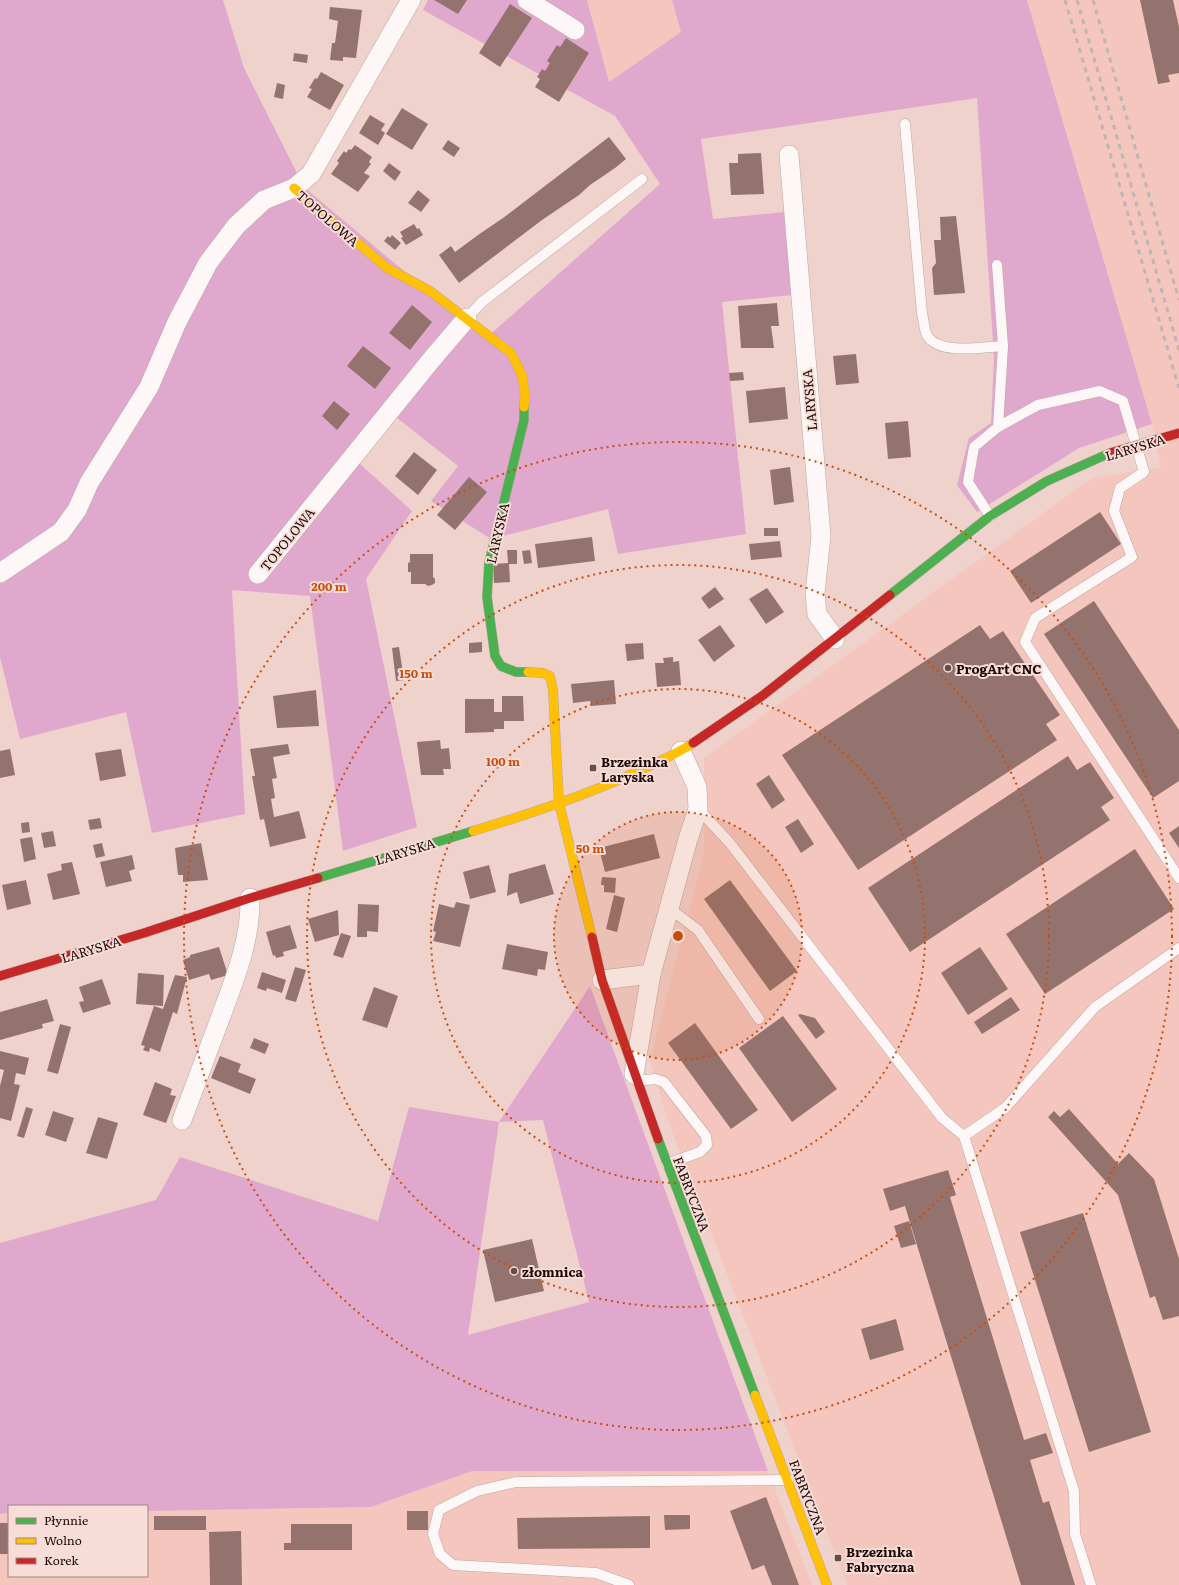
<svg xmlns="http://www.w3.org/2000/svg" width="1179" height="1585" viewBox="0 0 1179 1585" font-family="Literata,serif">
  <rect width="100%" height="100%" fill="#efd2cc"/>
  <g fill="#f4c6bd">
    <polygon points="587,0 672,0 681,32 609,82"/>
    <polygon points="1027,0 1179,0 1179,1585 847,1585 668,1121 650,1061 704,853 704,758 1092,478 1161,467 1152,424"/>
    <polygon points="472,1471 768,1471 812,1585 0,1585 0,1514 9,1513 9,1576 147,1576 147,1511 371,1507"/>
  </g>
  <g fill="#e1a8ce" fill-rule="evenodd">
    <polygon points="0,0 223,0 244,68 296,171 299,183 485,339 660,184 615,116 423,10 428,0 587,0 609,82 681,32 672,0 1027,0 1152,424 1079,448 977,512 957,485 969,438 991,423 994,357 977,98 701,139 713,219 784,212 792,295 722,302 746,534 618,554 608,509 491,539 431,501 458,466 392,414 358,462 412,511 366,579 417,827 343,851 310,596 232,590 245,814 152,833 126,712 20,739 0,657"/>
    <path d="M 590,986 L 768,1471 L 472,1471 L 371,1507 L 147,1511 L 147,1506 L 9,1506 L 9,1513 L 0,1514 L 0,1243 L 156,1200 L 180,1157 L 378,1221 L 409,1107 L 499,1122 ZM 543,1120 L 589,1302 L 468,1335 L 499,1122 Z"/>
  </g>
  <g fill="#94736f">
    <polygon points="434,0 467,0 458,14"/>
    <polygon points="1140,0 1173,0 1179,27 1179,73 1168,75 1170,82 1158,84"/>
    <polygon points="510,4 532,18 500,67 479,53"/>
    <polygon points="330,7 362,10 356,58 343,57 343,61 330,60 332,43 335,43 338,21 329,19"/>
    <polygon points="566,38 589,53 559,102 535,87 540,79 537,77 542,69 545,71 550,63 547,61 557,45 560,47"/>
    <polygon points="294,53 308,55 307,63 293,61"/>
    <polygon points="321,72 344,85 330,110 307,97 312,89 309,88 315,78 317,79"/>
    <polygon points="277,83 285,85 283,99 274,97"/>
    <polygon points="402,108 428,124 412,150 386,134"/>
    <polygon points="370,115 385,124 381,130 385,133 378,145 359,133"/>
    <polygon points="609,137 626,159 615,168 590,185 579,195 542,220 459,283 439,255 451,246 455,252 478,235 503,218"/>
    <polygon points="448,140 460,148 454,157 442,149"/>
    <polygon points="355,145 372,157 369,162 371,164 364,173 370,176 358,192 331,174 339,163 337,161 344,151 346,153 349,149 351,150"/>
    <polygon points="761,153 764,194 731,195 729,163 738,163 738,154"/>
    <polygon points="389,163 401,172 395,181 383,171"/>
    <polygon points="418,190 430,200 421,212 408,203"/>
    <polygon points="956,216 965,293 934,295 932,268 936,263 934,240 941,240 940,217"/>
    <polygon points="414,224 417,229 419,228 423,235 406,245 401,238 403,237 400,232"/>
    <polygon points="392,235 401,243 395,250 384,241 388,236 390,238"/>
    <polygon points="777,303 779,326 771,326 774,348 741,348 738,306"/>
    <polygon points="412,305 432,322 410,350 389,333"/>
    <polygon points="363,346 391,368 375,389 347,366"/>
    <polygon points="856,354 859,383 836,385 833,356"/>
    <polygon points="743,372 744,380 730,381 729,373"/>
    <polygon points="785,387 788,419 749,423 746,391"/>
    <polygon points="334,401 350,414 337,430 322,416"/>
    <polygon points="908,421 911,457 888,459 885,423"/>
    <polygon points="414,452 437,470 418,495 395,476"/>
    <polygon points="790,467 794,502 774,505 770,470"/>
    <polygon points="469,477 487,492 455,530 437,515"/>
    <polygon points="1100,512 1121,544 1031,603 1010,571"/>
    <rect x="764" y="528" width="14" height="8"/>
    <polygon points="592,537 595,561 538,568 535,544"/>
    <polygon points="780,541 782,557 751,560 749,544"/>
    <polygon points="507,550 517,550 517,564 509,564 510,582 494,583 493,564 508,563"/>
    <polygon points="530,550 532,563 524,564 522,551"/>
    <polygon points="410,554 433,554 433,577 435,579 435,583 432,585 428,586 425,584 411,584 411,572 408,572 408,563 410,562"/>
    <polygon points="715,587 724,599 709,609 701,598"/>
    <polygon points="767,588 784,612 766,624 749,599"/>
    <polygon points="1094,601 1179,730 1179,781 1153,798 1044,634"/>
    <polygon points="720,625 735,646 714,662 698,640"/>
    <polygon points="980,625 990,639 1003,631 1060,715 1046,724 1057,740 858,870 782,755"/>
    <polygon points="482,642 482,652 469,653 469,643"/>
    <polygon points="643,643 644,659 627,661 625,644"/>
    <polygon points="399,647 404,680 396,681 392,648"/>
    <polygon points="673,657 673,662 679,661 681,685 657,687 655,663 664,663 663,658"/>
    <polygon points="614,680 616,704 591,706 590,701 573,703 571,684"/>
    <polygon points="316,690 319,726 277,728 273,696"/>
    <polygon points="502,696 523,696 524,721 504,721 504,729 494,729 494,732 465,733 465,699 494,699 494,712 502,712"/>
    <polygon points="440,740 441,749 449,748 451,769 443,769 444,775 421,775 417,742"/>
    <polygon points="288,744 290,754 273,757 277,778 272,779 275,798 271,799 274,817 299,811 306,838 270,847 264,819 260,820 252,776 255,776 250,749"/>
    <polygon points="10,749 15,775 0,778 0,751"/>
    <polygon points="121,749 126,776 100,781 95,753"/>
    <polygon points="1068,756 1077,770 1090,762 1114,798 1101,807 1110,820 910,952 868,888"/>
    <polygon points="769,775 785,800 772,809 756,784"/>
    <polygon points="100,818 102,828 90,830 88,820"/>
    <polygon points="798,819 814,844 801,853 785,827"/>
    <polygon points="29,822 30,832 22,833 21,823"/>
    <polygon points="1179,826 1179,848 1169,833"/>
    <polygon points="53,831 56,846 44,848 41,833"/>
    <polygon points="654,834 660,858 605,872 599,848"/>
    <polygon points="32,837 36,859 24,862 20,839"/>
    <polygon points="102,843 105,856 96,858 93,845"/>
    <polygon points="201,843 208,880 183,882 183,875 178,875 175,848"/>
    <polygon points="1135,849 1174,909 1045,994 1006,934"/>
    <polygon points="132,855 135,869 129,871 132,881 106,887 100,862"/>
    <polygon points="72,862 80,894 53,900 47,874 62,870 61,864"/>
    <polygon points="545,864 554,894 520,904 517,892 507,896 509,874"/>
    <polygon points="489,865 496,892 470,899 463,872"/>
    <polygon points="602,877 616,878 615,893 604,892 604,885 601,885"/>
    <polygon points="26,880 31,904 7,910 2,885"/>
    <polygon points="730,880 797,971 770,991 704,899"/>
    <polygon points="614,895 625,898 617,932 606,929"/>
    <polygon points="456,902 470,905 460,947 433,941 436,932 433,931 439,904 454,908"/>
    <polygon points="358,904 379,905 378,932 367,931 367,937 357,937"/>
    <polygon points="338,910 339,935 315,942 308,919"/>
    <polygon points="290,925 297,948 283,952 284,956 276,958 275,955 273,956 266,932"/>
    <polygon points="341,933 351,936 343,958 333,955"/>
    <polygon points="507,944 548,952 545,970 538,969 537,976 502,969"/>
    <polygon points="219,947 228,975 211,980 209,974 189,980 183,960 190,957 190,955"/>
    <polygon points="980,947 1008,989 968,1015 941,973"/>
    <polygon points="295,967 306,970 296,1002 285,999"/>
    <polygon points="262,972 286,980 282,993 267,988 266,991 257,988"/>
    <polygon points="138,973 164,975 163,1006 136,1004"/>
    <polygon points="175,975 187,977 177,1014 173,1012 160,1052 150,1048 149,1052 143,1050 145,1046 141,1045 154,1006 163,1009"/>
    <polygon points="102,979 111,1004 83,1013 79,1002 84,1001 79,987"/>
    <polygon points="374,987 398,996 387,1028 362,1020"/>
    <polygon points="1011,997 1020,1010 982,1034 974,1022"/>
    <polygon points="47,999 54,1021 42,1024 43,1028 0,1040 0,1012"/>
    <polygon points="800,1014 815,1018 825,1032 816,1039 798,1015"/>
    <polygon points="783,1016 837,1089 792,1122 739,1048"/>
    <polygon points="695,1023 758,1110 731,1129 668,1043"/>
    <polygon points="60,1024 71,1027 58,1074 47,1071"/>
    <polygon points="254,1038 269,1044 265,1054 250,1048"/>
    <polygon points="0,1051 29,1058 25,1075 16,1073 14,1084 20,1085 11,1121 0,1118 0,1086 4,1070 0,1069"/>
    <polygon points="220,1056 241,1064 238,1072 256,1079 250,1094 211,1078"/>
    <polygon points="155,1082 172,1089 170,1095 176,1096 166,1123 143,1115"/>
    <polygon points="26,1107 33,1109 24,1138 17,1136"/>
    <polygon points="1069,1109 1118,1164 1129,1153 1154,1179 1179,1259 1179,1316 1163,1320 1155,1296 1150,1298 1118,1195 1048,1117 1054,1111 1060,1117"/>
    <polygon points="53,1111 74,1118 66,1142 45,1135"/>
    <polygon points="98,1117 118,1123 107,1159 86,1153"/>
    <polygon points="948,1170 956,1195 950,1197 1024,1440 1046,1433 1053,1453 1030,1460 1043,1503 1049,1501 1075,1585 1021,1585 905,1206 890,1211 883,1189"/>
    <polygon points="1083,1213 1151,1432 1089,1452 1020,1232"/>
    <polygon points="909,1221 916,1244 901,1248 894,1226"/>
    <polygon points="532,1239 544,1291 495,1302 483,1250"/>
    <polygon points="896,1319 904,1350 870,1360 861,1329"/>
    <polygon points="766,1497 799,1585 772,1585 764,1565 752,1570 730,1511"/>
    <rect x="407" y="1511" width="21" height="19"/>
    <polygon points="664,1515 690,1515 690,1529 665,1530"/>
    <rect x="154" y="1516" width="52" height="14"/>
    <polygon points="650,1516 650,1548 518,1549 517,1518"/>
    <rect x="0" y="1523" width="9" height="31"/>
    <polygon points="291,1524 352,1524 352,1550 284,1550 284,1543 291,1543"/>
    <polygon points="241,1531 242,1585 210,1585 209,1532"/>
  </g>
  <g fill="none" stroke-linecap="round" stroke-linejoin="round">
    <g stroke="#bea5a0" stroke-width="11">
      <g id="lane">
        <path d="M 905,124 L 922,313 C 924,320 924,332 928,337 C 942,355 982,347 1003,346"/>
        <polyline points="997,265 1003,346 998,427"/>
        <polyline points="467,318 482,302 642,179"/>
        <polyline points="990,516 968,482 974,447 998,427 1038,405 1100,391 1123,401 1144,472 1120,488 1114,511 1132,557 1035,618 1025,642 1179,878"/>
        <polyline points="698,809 729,842 942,1118 964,1136 1005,1108 1095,1007 1179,948"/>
        <polyline points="669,908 698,930 759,1019"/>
        <polyline points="637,1081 655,1079 664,1082 706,1136 707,1145 700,1152 667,1164"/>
        <polyline points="964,1136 1074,1491 1075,1534 1091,1585"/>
        <polyline points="629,1585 596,1573 453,1565 440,1554 433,1534 439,1510 477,1491 516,1482 788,1480"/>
      </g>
    </g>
    <g stroke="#bea5a0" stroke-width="20">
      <g id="street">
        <polyline points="527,0 575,30"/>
        <polyline points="789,155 821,536 815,593 817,614 835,639"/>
        <polyline points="0,573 61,532 77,510 89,483 149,387 177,322 208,263 236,226 264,200 294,188 311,174 411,0"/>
        <polyline points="258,574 432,359 467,318"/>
        <polyline points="602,980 651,974"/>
        <polyline points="634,1074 651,974 688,839 698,809 697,787 681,751"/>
        <path d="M 182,1120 C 195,1085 208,1051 221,1016 C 235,978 251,939 250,898"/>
      </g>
    </g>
    <g stroke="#bea5a0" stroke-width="10">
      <g id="fast">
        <polyline points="524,407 524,420 489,563 487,597 495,656 501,666 516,672 528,672"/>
        <polyline points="890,595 990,516 1047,481 1110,453"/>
        <polyline points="318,878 473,831"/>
        <polyline points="658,1139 755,1395"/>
      </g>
    </g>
    <g stroke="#bea5a0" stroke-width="10">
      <g id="slow">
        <polyline points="294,188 387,268 430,291 511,353 522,375 525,394 524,407"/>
        <polyline points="528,672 543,673 550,676 553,690 559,803 592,937"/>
        <path d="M 473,831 C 530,814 587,795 641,770 C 659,761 677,754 693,743"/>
        <polyline points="755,1395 827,1585"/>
      </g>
    </g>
    <g stroke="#bea5a0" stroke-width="10">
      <g id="jam">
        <polyline points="693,743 762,696 890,595"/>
        <polyline points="592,937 602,980 658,1139"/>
        <polyline points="0,976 144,933 250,898 318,878"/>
      </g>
    </g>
    <use href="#lane" stroke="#fdf8f7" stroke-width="10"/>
    <use href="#street" stroke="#fdf8f7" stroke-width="19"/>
    <use href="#fast" stroke="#4caf50" stroke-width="9"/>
    <use href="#slow" stroke="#ffc107" stroke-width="9"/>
    <use href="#jam" stroke="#c62828" stroke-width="9"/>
    <g stroke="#beb6b4" stroke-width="3" stroke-dasharray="5 5" stroke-linecap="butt">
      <polyline points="1065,0 1179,388"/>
      <polyline points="1077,0 1179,350"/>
      <polyline points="1093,0 1179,300"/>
    </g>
    <g stroke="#bea5a0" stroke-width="10" stroke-linecap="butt">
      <polyline id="jam-bridge" points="1110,453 1179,433"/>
    </g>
    <use href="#jam-bridge" stroke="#c62828" stroke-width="9"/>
  </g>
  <circle cx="678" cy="936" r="124" fill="#c94d0b" fill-opacity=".12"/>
  <g fill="none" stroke="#c94d0b" stroke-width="2" stroke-dasharray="2 4">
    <circle cx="678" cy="936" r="124"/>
    <circle cx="678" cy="936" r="247"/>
    <circle cx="678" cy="936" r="371"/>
    <circle cx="678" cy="936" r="494"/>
  </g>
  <g fill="#664d4a" stroke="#f8dcd7" stroke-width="1.5">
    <circle cx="948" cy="668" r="4"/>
    <rect x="589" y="764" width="8" height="8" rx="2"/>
    <circle cx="514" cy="1271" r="4"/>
    <rect x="834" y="1554" width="8" height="8" rx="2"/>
  </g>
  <g text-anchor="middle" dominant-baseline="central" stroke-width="4" stroke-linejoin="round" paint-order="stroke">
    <g font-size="13" fill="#1c0604" stroke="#f8dcd7">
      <text transform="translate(328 218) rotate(41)">TOPOLOWA</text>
      <text transform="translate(809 400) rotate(-95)">LARYSKA</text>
      <text transform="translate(1135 447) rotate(-17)">LARYSKA</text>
      <text transform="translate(497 533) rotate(-77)">LARYSKA</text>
      <text transform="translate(287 539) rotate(-51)">TOPOLOWA</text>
      <text transform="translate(405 851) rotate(-17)">LARYSKA</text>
      <text transform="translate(91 949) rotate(-17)">LARYSKA</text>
      <text transform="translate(692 1194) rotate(69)">FABRYCZNA</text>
      <text transform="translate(808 1497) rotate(69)">FABRYCZNA</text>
    </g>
    <g font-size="13" font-weight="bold" fill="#1c0604" stroke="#f8dcd7" text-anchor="start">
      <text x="956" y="668">ProgArt CNC</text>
      <text x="601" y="761">Brzezinka<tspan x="601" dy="15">Laryska</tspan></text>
      <text x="522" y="1271">złomnica</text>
      <text x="846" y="1551">Brzezinka<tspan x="846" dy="15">Fabryczna</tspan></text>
    </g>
  </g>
  <circle cx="678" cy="936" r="6" fill="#c94d0b" stroke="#f8dcd7" stroke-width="2"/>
  <g font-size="12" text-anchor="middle" font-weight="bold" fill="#c94d0b" stroke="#f8dcd7" stroke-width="4" stroke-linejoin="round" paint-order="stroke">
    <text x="329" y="591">200 m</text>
    <text x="416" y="678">150 m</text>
    <text x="503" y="766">100 m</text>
    <text x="590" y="853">50 m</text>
  </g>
  <rect x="8" y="1505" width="140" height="72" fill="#f8dcd7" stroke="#a08683"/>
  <rect x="16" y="1518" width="20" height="6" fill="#4caf50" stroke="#a08683"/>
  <text x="44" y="1525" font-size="12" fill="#1c0604">Płynnie</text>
  <rect x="16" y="1538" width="20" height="6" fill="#ffc107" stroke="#a08683"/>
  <text x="44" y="1545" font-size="12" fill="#1c0604">Wolno</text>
  <rect x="16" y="1558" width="20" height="6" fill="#c62828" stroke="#a08683"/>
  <text x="44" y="1565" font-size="12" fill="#1c0604">Korek</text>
</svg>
